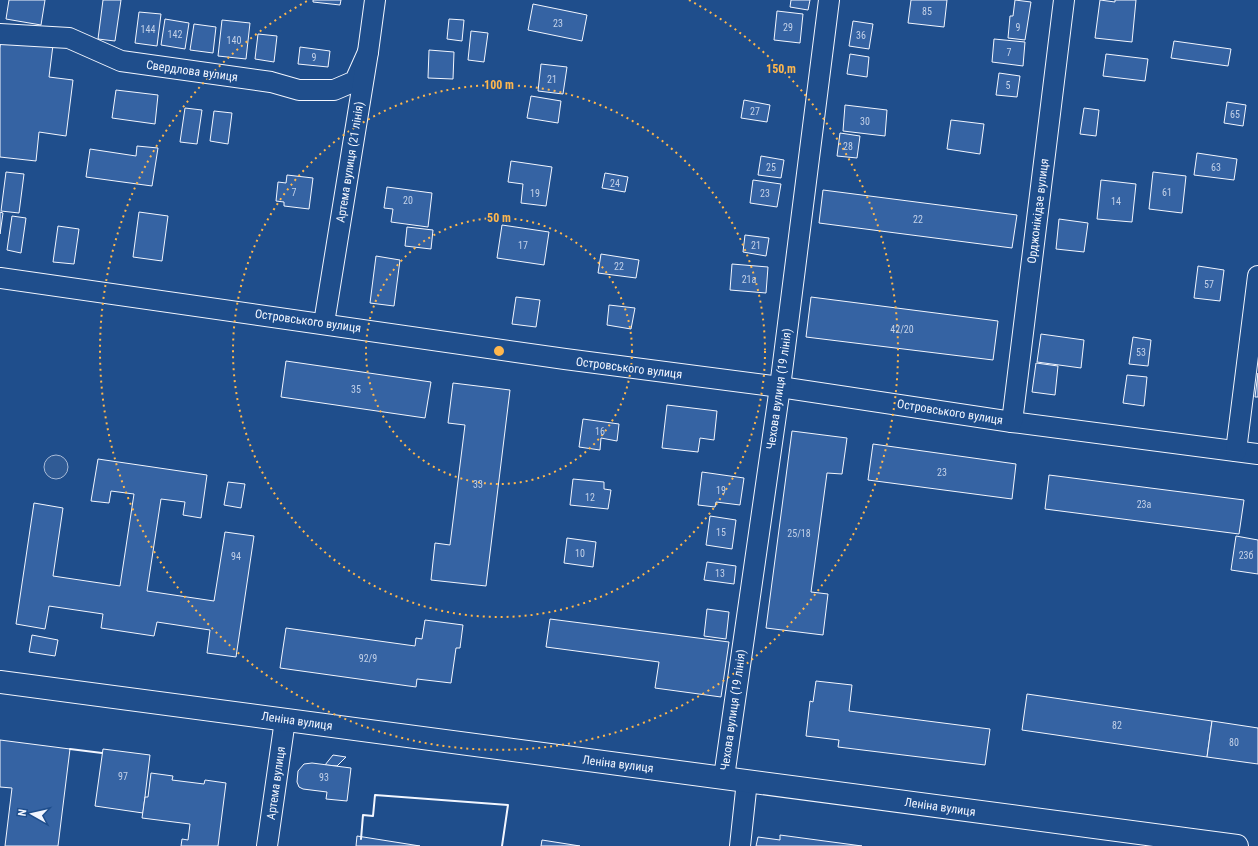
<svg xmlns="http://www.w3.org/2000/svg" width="1258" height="846" viewBox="0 0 1258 846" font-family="'Roboto Condensed',sans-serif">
  <rect width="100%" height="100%" fill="#1f4e8c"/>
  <circle fill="#305b95" stroke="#a8bbd7" cx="56" cy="467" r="12"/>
  <g fill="#3563a3" stroke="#f2f6ff">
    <polygon points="9,0 45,0 41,25 6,19"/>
    <polygon points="103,0 121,0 115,41 98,39"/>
    <polygon points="313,0 341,0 340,5 313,2"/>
    <polygon points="791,0 810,0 808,10 790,7"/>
    <polygon points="911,0 947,0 944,27 908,23"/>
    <polygon points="1015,0 1031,2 1025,40 1008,38 1010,16 1013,16"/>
    <polygon points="1100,0 1115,2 1115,0 1136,0 1132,42 1095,38"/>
    <polygon points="533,4 587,15 582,41 528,30"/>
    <polygon points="777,11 803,14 800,43 774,40"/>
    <polygon points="139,12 161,14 157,46 135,43"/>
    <polygon points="165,19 189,23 185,49 161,45"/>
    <polygon points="449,19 464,20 462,41 447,39"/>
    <polygon points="222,20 250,23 246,59 218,56"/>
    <polygon points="853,21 873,24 869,49 849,46"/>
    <polygon points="194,24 216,27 213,53 190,50"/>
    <polygon points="471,31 488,33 484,62 468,60"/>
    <polygon points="258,34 277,36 274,62 255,59"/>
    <polygon points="1,39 53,45 49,77 73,80 66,136 39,132 36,161 0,157 0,48"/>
    <polygon points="994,39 1025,42 1023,66 992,62"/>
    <polygon points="1174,41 1231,49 1228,66 1171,58"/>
    <polygon points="300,47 330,51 328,67 298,64"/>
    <polygon points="429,50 454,52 453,79 428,78"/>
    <polygon points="850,54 869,57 867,77 847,74"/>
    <polygon points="1106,54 1148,59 1145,81 1103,76"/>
    <polygon points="541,64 567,67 563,94 538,91"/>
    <polygon points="999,73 1020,76 1017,97 996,95"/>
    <polygon points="116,90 158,95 155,124 112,118"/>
    <polygon points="531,96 561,101 558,123 527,118"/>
    <polygon points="744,100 770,105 767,122 741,118"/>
    <polygon points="1227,102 1246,105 1243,126 1224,123"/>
    <polygon points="845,105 887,110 885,136 843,131"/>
    <polygon points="185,108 202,110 197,144 180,142"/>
    <polygon points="1084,108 1099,110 1096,136 1080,134"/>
    <polygon points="214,111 232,113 228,144 210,141"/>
    <polygon points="951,120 984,124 980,154 947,149"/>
    <polygon points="840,133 860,136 857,158 837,156"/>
    <polygon points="137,146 158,148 152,186 86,177 90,149 136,156"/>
    <polygon points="1197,153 1237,159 1234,180 1194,175"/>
    <polygon points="761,156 784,160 781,178 758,175"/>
    <polygon points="511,161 552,167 546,206 521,203 523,184 508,182"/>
    <polygon points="6,172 24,174 19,213 1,211"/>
    <polygon points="1153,172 1186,176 1182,213 1149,209"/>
    <polygon points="605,173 628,177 625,192 602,188"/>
    <polygon points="287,175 313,178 309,209 284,206 284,202 276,201 278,182 286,183"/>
    <polygon points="753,180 781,184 777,207 750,203"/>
    <polygon points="1101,180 1136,184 1132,222 1097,219"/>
    <polygon points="387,187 432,193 428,227 391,222 393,209 384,208"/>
    <polygon points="823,190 1017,215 1012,248 819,223"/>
    <polygon points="0,212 3,213 0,234"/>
    <polygon points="139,212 168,216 162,261 133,257"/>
    <polygon points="12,216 26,218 21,253 7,250"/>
    <polygon points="1059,219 1088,223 1084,252 1056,249"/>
    <polygon points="502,225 549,232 544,265 497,258"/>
    <polygon points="58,226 79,229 74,264 53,262"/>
    <polygon points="407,227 433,230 431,249 405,246"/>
    <polygon points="745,235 769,238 766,256 743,252"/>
    <polygon points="601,254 639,260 636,278 598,273"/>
    <polygon points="376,256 400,260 394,306 370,303"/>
    <polygon points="732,264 768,267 766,293 730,290"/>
    <polygon points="1198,266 1224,270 1220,301 1194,298"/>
    <polygon points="516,297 540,300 536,327 512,324"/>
    <polygon points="811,297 998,321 993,360 806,337"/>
    <polygon points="609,305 635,308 631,329 607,325"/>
    <polygon points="1041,334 1084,340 1081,368 1037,362"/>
    <polygon points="1133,337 1151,340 1148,366 1129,364"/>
    <polygon points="286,361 431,382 425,418 281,397"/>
    <polygon points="1036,363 1058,366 1055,395 1032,392"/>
    <polygon points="1258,373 1258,397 1255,397"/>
    <polygon points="1127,375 1147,377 1144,406 1123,403"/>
    <polygon points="453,383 510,390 486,586 431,580 435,543 450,545 465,425 448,423"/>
    <polygon points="667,405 717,411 714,440 700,438 698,452 662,448"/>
    <polygon points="583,419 619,424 617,441 601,438 600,450 579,447"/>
    <polygon points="792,431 847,438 842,474 827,473 811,592 828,594 823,635 766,628"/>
    <polygon points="873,444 1016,464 1012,499 868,480"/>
    <polygon points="98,459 207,475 201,518 183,515 185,502 161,499 147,591 214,601 225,532 254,536 236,657 207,653 210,630 157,622 154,636 101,628 103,614 49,606 45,629 16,624 34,503 63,508 53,576 120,586 134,494 111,491 109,503 91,501"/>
    <polygon points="702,472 744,478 740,505 716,502 715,507 698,505"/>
    <polygon points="1049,475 1244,500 1239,534 1045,509"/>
    <polygon points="573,479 604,482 604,489 611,490 608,509 570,505"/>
    <polygon points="228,482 245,484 241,508 224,505"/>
    <polygon points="710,516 736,520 732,549 706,545"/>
    <polygon points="1236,536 1258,540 1258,574 1231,570"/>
    <polygon points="567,538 596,542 593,567 564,563"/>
    <polygon points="707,562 736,566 734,584 704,580"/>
    <polygon points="707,609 729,612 726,639 704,636"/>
    <polygon points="550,619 729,642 721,697 655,688 659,662 546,647"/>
    <polygon points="425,620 463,625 460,648 456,648 451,683 417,679 416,687 280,668 286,628 415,646 416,638 422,639"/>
    <polygon points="32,635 58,640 55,656 29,652"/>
    <polygon points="816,681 852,685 849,711 990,729 985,765 838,747 839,740 806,736 810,701 813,702"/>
    <polygon points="1027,694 1212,721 1207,757 1022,730"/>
    <polygon points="1212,721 1258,728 1258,764 1207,757"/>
    <polygon points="0,740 70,749 58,846 5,846 12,788 0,787"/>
    <polygon points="103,749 150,755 143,813 95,806"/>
    <polygon points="333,755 346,757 337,766 325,765"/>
    <polygon points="312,763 351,768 347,801 326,799 327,792 303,789 299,787 297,782 298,771 304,764"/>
    <polygon points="151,773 173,776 172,780 204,784 205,780 226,783 218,846 181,846 182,839 188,840 190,824 142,818 145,797 148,797"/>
    <polygon points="780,835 862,846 756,846 758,837 780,840"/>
    <polygon points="357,836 420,846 356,846"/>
    <polygon points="542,840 580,846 541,846"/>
  </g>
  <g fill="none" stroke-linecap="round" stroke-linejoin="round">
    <g stroke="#f2f6ff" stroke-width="22">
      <g id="minor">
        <polyline points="0,34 69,38 121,61 271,82 299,90 334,90 355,81 368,52"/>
        <polyline points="0,278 565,359 780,387 1012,422 1258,454"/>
        <polyline points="324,323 368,52 375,0"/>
        <polyline points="1012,422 1064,0"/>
        <polyline points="1236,451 1258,276"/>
        <polyline points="724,777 780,387 829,0"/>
        <polyline points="267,846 285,720"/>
        <polyline points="740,846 747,781"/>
      </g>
    </g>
    <g stroke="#f2f6ff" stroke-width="24">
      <polyline id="major" points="0,682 1237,846"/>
    </g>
    <use href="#minor" stroke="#1f4e8c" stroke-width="20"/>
    <use href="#major" stroke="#1f4e8c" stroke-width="22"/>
    <g stroke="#f2f6ff" stroke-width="2">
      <polyline points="70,749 102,753"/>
      <polyline points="361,839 363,815 373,816 375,795 508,805 502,846"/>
    </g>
  </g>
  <g fill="none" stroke="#ffb74d" stroke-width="2" stroke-dasharray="2 4">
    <circle cx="499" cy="351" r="133"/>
    <circle cx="499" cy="351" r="266"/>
    <path d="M689 0A399 399 0 1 1 309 0"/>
  </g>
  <g text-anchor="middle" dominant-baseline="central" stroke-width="3" stroke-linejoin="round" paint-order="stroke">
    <g font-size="10" fill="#c3d1e8">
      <text x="927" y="11">85</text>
      <text x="558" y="23">23</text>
      <text x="788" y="27">29</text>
      <text x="1018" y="27">9</text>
      <text x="148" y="29">144</text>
      <text x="175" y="34">142</text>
      <text x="861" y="35">36</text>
      <text x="234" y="40">140</text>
      <text x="1009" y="52">7</text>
      <text x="314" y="57">9</text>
      <text x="552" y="79">21</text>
      <text x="1008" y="85">5</text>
      <text x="755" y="111">27</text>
      <text x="1235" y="114">65</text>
      <text x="865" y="121">30</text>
      <text x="848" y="146">28</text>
      <text x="771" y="167">25</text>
      <text x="1216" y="167">63</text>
      <text x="615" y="183">24</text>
      <text x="294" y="192">7</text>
      <text x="1167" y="192">61</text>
      <text x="535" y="193">19</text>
      <text x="765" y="193">23</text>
      <text x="408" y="200">20</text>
      <text x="1116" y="201">14</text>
      <text x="918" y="219">22</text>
      <text x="523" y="245">17</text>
      <text x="756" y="245">21</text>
      <text x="619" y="266">22</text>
      <text x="749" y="279">21а</text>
      <text x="1209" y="284">57</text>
      <text x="902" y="329">42/20</text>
      <text x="1141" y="352">53</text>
      <text x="356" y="389">35</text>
      <text x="600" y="431">16</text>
      <text x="942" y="472">23</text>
      <text x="478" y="484">33</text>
      <text x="721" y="490">19</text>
      <text x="590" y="497">12</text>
      <text x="1144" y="504">23а</text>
      <text x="721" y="532">15</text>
      <text x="799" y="533">25/18</text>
      <text x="580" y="553">10</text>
      <text x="1246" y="555">23б</text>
      <text x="236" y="556">94</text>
      <text x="720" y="573">13</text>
      <text x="368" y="658">92/9</text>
      <text x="1117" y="725">82</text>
      <text x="1234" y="742">80</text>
      <text x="123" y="776">97</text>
      <text x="324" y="777">93</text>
    </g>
    <g font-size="12" fill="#f2f6ff" stroke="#1f4e8c">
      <text transform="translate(192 71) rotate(8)">Свердлова вулиця</text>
      <text transform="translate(350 162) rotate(-81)">Артема вулиця (21 лiнiя)</text>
      <text transform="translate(1038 211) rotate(-83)">Орджонікідзе вулиця</text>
      <text transform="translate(308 321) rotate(8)">Островського вулиця</text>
      <text transform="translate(629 368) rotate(7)">Островського вулиця</text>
      <text transform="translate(779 389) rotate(-82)">Чехова вулиця (19 лiнiя)</text>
      <text transform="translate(950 412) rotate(9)">Островського вулиця</text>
      <text transform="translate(733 710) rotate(-82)">Чехова вулиця (19 лiнiя)</text>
      <text transform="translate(297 721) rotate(8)">Леніна вулиця</text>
      <text transform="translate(618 764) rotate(7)">Леніна вулиця</text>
      <text transform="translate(276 783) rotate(-82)">Артема вулиця</text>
      <text transform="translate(940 807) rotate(8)">Леніна вулиця</text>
    </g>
  </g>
  <circle cx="499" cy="351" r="6" fill="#ffb74d" stroke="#1f4e8c" stroke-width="2"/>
  <g font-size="12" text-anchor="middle" font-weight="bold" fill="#ffb74d" stroke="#1f4e8c" stroke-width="3" stroke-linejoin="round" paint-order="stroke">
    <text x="781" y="73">150 m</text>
    <text x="499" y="89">100 m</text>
    <text x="499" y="222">50 m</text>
  </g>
  <g transform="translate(32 814) rotate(278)" stroke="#1f4e8c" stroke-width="3" paint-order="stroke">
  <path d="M0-3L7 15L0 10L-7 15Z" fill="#f2f6ff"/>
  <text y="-6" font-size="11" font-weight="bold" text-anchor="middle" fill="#f2f6ff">N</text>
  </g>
</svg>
